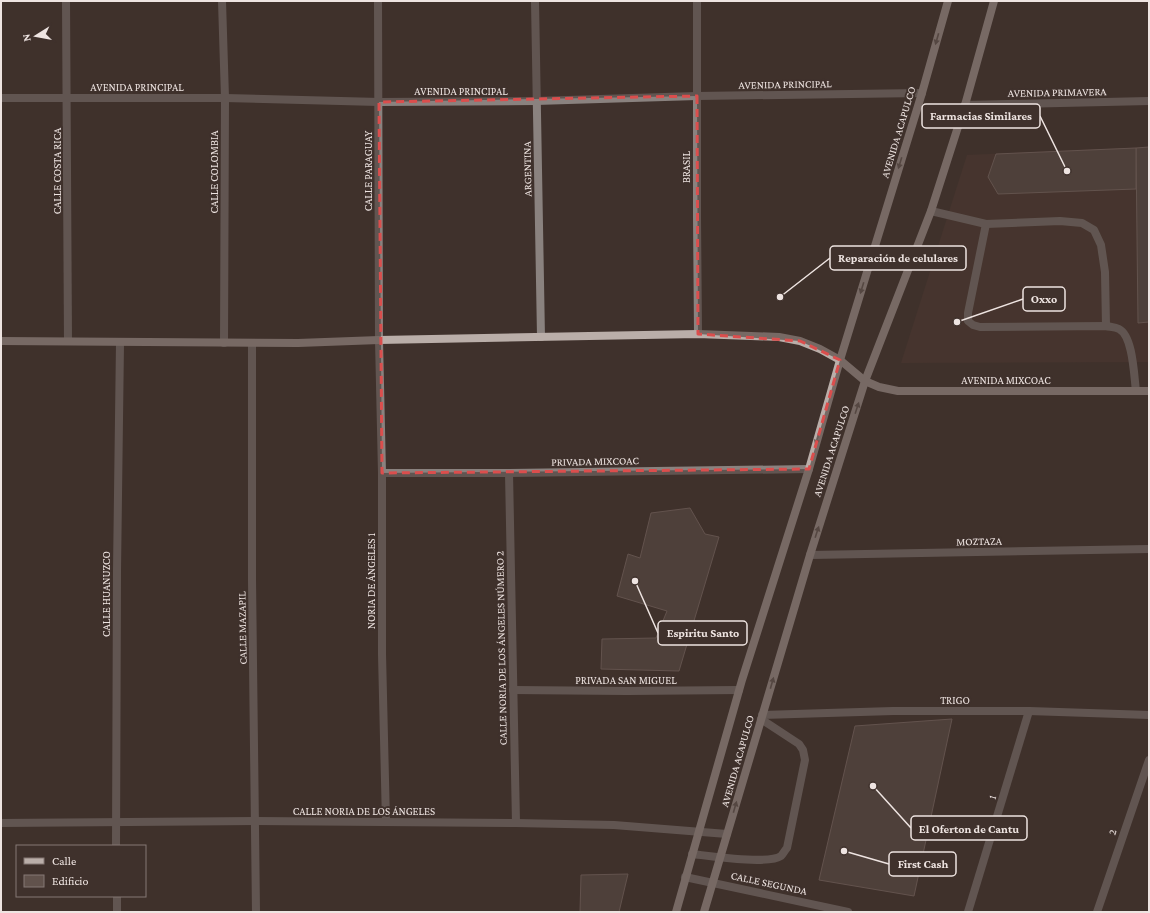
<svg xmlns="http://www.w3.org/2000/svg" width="1150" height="913" viewBox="0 0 1150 913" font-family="'Crimson Pro',serif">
  <rect width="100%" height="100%" fill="#3f312c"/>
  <polygon fill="#4e3931" points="1149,147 1149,362 901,363 967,155"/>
  <g fill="#61524c" stroke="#8c7b75">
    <polygon points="1149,147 1149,322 1138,323 1136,148"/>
    <polygon points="1136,148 1136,189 998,194 988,177 996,154"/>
    <polygon points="690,508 705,534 719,537 679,671 601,669 602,639 656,638 667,611 617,596 628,554 640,558 651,513"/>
    <polygon points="952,719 914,896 819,880 855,726"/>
    <polygon points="628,874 619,912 580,912 581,875"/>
  </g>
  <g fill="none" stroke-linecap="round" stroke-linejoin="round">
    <g stroke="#8a827f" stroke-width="8">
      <polyline points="931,211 986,224 1060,221 1082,223 1094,230 1101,245 1105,272 1106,326"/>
      <path d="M 986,224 L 968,313 L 968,321 L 973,325 L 980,327 L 1106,326 C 1110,327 1115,327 1119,329 C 1133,336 1134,376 1136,391"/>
      <path d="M 692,854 C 710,856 768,865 781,856 C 783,854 785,850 787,848 L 805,760 L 803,750 L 799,744 L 761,719"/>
    </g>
    <g stroke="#8a827f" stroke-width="8">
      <polyline points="66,1 68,341"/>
      <polyline points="222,1 225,98 224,343"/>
      <polyline points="378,1 379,340 382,473 382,654 386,822"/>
      <polyline points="535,1 541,337"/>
      <polyline points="697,1 697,218 698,334"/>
      <polyline points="1,98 225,98 379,102 536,101 697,96 922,93"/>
      <polyline points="965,105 1149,101"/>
      <polyline points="252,343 252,580 256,912"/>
      <polyline points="382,473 509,473 809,469"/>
      <polyline points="509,473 516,823"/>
      <polyline points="810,555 1149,549"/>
      <polyline points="513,690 627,691 739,690"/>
      <polyline points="762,715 893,711 1029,711 1149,715"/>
      <polyline points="1,823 256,821 516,823 614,825 727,834"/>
      <polyline points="116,846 117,571 120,343"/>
      <polyline points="685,877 848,912"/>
      <polyline points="117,896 117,912"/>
      <polyline points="968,912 1029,711"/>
      <polyline points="1097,912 1149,760"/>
    </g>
    <g stroke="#baaea9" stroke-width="8">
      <polyline points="1,341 298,343 379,340 698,334 779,337 800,341 820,349 840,360 865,381 879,387 898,391 1149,391"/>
      <polyline points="676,912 742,680 809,469 840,360 922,93 948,1"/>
      <polyline points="704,912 810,555 865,381 931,211 965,105 994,1"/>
    </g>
  </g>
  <defs><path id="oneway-solid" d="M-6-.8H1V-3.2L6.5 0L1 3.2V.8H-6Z"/></defs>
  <g fill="#70635e">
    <use href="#oneway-solid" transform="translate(937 39) rotate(106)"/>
    <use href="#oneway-solid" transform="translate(900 163) rotate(107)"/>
    <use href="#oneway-solid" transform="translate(862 288) rotate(107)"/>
    <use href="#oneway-solid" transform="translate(857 408) rotate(-72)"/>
    <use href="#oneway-solid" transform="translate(817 439) rotate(106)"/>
    <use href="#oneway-solid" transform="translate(817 532) rotate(-72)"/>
    <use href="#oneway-solid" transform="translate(772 683) rotate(-74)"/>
    <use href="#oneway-solid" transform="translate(735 807) rotate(-74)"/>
  </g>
  <path d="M0 0H1150V913H0ZM 697,96 L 698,334 L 800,341 L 840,360 L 809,469 L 382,473 L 379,102 Z" fill="#3f312c" fill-opacity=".55" fill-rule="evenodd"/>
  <path fill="none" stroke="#db4e4d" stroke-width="3" stroke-dasharray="8 5" stroke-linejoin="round" d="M 697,96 L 698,334 L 800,341 L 840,360 L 809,469 L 382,473 L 379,102 Z"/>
  <g text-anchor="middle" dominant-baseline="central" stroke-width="4" stroke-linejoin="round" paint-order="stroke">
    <g font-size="11" fill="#eee4e1" stroke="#3f312c">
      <text transform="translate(785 84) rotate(-1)">AVENIDA PRINCIPAL</text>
      <text x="137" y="87">AVENIDA PRINCIPAL</text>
      <text x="461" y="91">AVENIDA PRINCIPAL</text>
      <text transform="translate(1057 92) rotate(-1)">AVENIDA PRIMAVERA</text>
      <text transform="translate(898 132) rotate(-73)">AVENIDA ACAPULCO</text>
      <text transform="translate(686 167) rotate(-90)">BRASIL</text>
      <text transform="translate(527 169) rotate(-91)">ARGENTINA</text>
      <text transform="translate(57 171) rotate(-90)">CALLE COSTA RICA</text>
      <text transform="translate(368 171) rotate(-90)">CALLE PARAGUAY</text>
      <text transform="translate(214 172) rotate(-90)">CALLE COLOMBIA</text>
      <text x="1006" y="380">AVENIDA MIXCOAC</text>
      <text transform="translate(831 451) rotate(-72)">AVENIDA ACAPULCO</text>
      <text transform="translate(595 461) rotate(-1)">PRIVADA MIXCOAC</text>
      <text transform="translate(979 541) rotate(-1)">MOZTAZA</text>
      <text transform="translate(371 581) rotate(-90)">NORIA DE ÁNGELES 1</text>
      <text transform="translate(106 594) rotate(-90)">CALLE HUANUZCO</text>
      <text transform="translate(242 628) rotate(-91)">CALLE MAZAPIL</text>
      <text transform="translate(501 648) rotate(-91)">CALLE NORIA DE LOS ÁNGELES NÚMERO 2</text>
      <text x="626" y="680">PRIVADA SAN MIGUEL</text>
      <text x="955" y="700">TRIGO</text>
      <text transform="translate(737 761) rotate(-74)">AVENIDA ACAPULCO</text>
      <text transform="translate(992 797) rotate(-73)">1</text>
      <text x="364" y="811">CALLE NORIA DE LOS ÁNGELES</text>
      <text transform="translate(1112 832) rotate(-71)">2</text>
      <text transform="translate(769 883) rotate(12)">CALLE SEGUNDA</text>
    </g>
  </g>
  <path fill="none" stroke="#eee4e1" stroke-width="1.5" d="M1067 171L1040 116M780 297L830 258M957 322L1023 299M635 581L658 633M873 786L911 828M844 851L889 864"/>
  <g fill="#eee4e1" stroke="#3f312c" stroke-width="1.5">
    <circle cx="1067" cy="171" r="4"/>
    <circle cx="780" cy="297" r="4"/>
    <circle cx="957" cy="322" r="4"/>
    <circle cx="635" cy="581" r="4"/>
    <circle cx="873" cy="786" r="4"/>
    <circle cx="844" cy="851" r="4"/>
  </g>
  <g fill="#3f312c" stroke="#eee4e1" stroke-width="1.5">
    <rect x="922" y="104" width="118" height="24" rx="4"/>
    <rect x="830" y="246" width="136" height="24" rx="4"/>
    <rect x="1023" y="287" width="42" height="24" rx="4"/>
    <rect x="658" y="621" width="89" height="24" rx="4"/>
    <rect x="911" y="816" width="116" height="24" rx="4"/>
    <rect x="889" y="852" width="67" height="24" rx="4"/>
  </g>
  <g font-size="12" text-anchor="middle" font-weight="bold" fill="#eee4e1">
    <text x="981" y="120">Farmacias Similares</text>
    <text x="898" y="262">Reparación de celulares</text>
    <text x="1044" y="303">Oxxo</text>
    <text x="703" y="637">Espiritu Santo</text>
    <text x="969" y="833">El Oferton de Cantu</text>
    <text x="923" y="868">First Cash</text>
  </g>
  <rect width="1150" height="913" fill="none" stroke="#eee4e1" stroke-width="4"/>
  <rect x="16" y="845" width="130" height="52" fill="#3f312c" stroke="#857974"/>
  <rect x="24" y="858" width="20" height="6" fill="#baaea9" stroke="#857974"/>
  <text x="52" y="865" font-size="12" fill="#eee4e1">Calle</text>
  <rect x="24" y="875" width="20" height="12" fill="#61524c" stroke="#857974"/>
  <text x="52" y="885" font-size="12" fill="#eee4e1">Edificio</text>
  <g transform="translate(36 36) rotate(259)" stroke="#3f312c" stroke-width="3" paint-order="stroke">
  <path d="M0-3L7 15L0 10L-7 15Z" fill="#eee4e1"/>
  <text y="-6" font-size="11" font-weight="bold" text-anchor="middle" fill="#eee4e1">N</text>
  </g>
</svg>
